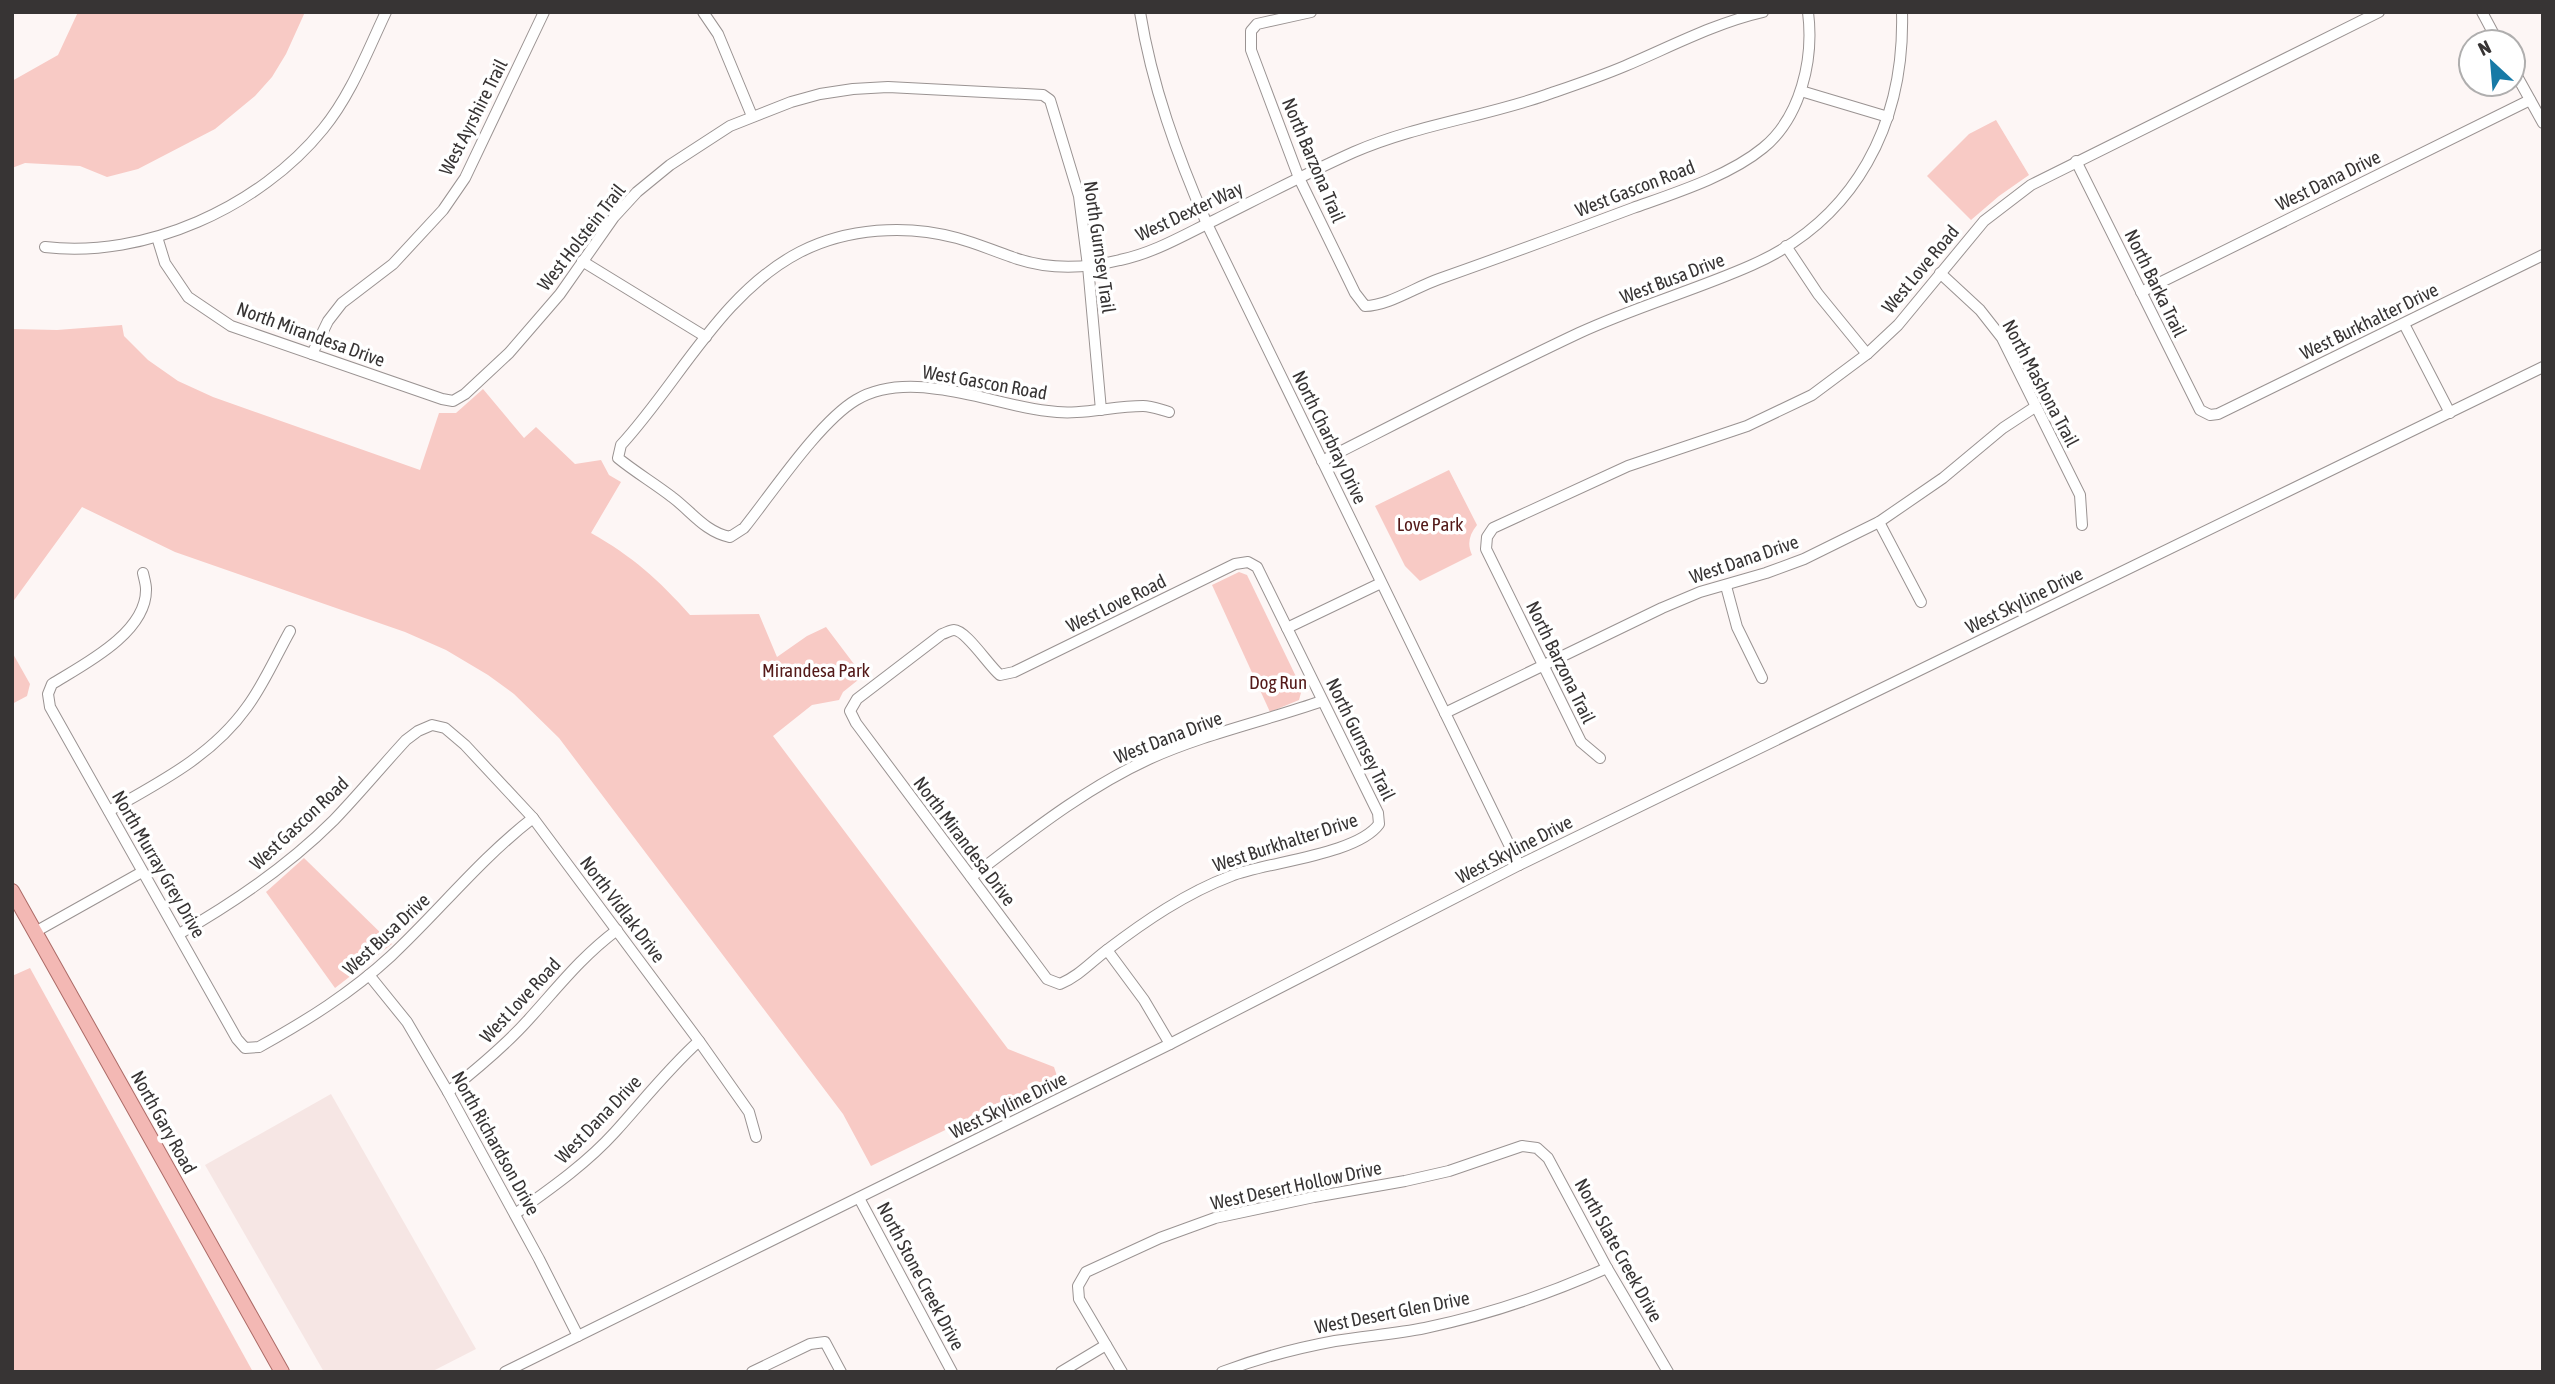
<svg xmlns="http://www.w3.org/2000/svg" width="2555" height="1384" viewBox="0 0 2555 1384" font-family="'Asap Condensed',sans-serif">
  <rect width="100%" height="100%" fill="#fdf6f5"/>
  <polygon fill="#f6e6e4" points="331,1094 476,1349 431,1372 324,1372 205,1165"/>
  <g fill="#f8cac5">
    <polygon points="78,12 305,12 286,54 272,77 255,96 215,129 138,169 107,177 80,166 25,163 12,168 12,81 58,55"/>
    <polygon points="1996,120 2029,175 1999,196 1971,220 1927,176 1969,134"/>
    <path d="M 122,325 L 124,336 L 148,360 L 178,381 L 213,397 L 420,470 L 439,413 L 456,413 L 483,389 L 524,438 L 536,427 L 575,464 L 601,460 L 609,475 L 621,482 L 591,533 C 632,556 659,580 690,615 L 759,614 L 777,657 L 807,636 L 826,627 L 863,676 L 843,692 L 839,700 L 812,705 L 773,736 L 1008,1049 L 1054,1067 L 1057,1076 L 871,1166 L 843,1114 L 559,738 L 514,694 L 488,675 L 446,650 L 405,632 L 175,552 L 82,507 L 12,603 L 12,329 L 57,330 Z"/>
    <path d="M 1449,470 L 1477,525 C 1469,535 1467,544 1472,555 L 1420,581 L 1405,566 L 1375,506 Z"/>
    <polygon points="1239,572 1247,575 1302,689 1299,700 1270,712 1212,585"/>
    <polygon points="12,652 30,684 27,696 12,704"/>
    <polygon points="304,858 392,944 335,988 266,892"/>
    <polygon points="30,968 253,1372 12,1372 12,976"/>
  </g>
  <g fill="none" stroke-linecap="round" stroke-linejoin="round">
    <g stroke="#9a9392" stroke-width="12">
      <g id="minor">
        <polyline points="703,12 718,34 752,116"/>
        <path d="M 1140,12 C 1152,86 1177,155 1207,224 L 1519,865"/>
        <path d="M 1311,12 L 1257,24 L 1251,31 L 1251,50 L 1299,178 L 1355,293 L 1365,306 C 1388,306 1416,287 1439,279 C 1504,256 1569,232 1633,208 C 1675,193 1729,176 1763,148 C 1801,117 1814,59 1808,12"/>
        <polyline points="2482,12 2498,42"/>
        <polyline points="2513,69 2543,123"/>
        <polyline points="1801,91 1888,117"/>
        <polyline points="2076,161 2200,410 2210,415 2218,414 2543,255"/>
        <polyline points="157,237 165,263 188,297 231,326 442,399 453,401 465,394 509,353 560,294 614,217 637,192 670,165 730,126 791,102 820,94 853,89 888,87 1043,95 1050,100 1079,196 1088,266 1101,410"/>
        <polyline points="1786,246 1818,294 1867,354"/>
        <path d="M 45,247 C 145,259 260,207 323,129 C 351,95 367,52 386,12"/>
        <polyline points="582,261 706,337"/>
        <polyline points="1940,273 1980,310 2002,338 2080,495 2082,525"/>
        <polyline points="2141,292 2530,100"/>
        <polyline points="2404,324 2450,413"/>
        <polyline points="312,354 328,321 342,303 393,264 443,210 465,178 544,12"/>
        <path d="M 1169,412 C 1161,410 1152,406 1143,406 C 1111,406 1080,416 1048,411 C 1011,407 975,393 938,389 C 911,385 880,386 856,400 C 819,422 772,493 744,528 L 730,537 C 705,532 691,511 672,497 C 654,483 635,472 618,458 L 621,445 C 679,382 721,293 800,252 C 847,228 906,224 957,238 C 976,243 994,251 1012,257 C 1047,270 1084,269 1120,260 C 1154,253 1184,235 1215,220 C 1261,197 1307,173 1354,152 C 1416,125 1483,117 1546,95 C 1572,86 1599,77 1625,66 C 1670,47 1715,23 1763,12"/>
        <path d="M 1322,461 C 1407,418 1492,374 1579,333 C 1635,307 1696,290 1752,265 C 1856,219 1905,123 1902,12"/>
        <polyline points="1879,522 1921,602"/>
        <path d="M 1248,562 L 1257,567 L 1378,813 L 1379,824 C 1357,855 1266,862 1231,876 C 1186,893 1145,921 1107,950 C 1091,962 1079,976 1060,984 L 1047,979 L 856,723 L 850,711 L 857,699 L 942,634 C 946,633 950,630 954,630 C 966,630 989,666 1000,675 L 1014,672 L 1235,564 Z"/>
        <path d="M 143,573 C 144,578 146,584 146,589 C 147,633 83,665 52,684 L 48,694 L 50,707 L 237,1039 L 245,1048 L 259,1047 C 306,1021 351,993 391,956 C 439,911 480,859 533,818"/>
        <polyline points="1726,586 1737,627 1762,678"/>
        <polyline points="1287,628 1381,583"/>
        <polyline points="1445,713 1662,608 1700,592 1766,573 1804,559 1879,522 1943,478 2003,428 2035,407"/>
        <polyline points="1600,758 1581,742 1486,549 1487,537 1493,528 1628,466 1747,426 1812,395 1867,354 1898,325 1984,221 2031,185 2379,12"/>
        <path d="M 109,811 C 160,782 212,756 247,707 C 264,684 276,656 290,631"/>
        <path d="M 971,877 C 1028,834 1084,789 1149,759 C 1204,734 1265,721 1322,701"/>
        <polyline points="35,932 142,872"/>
        <path d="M 179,934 C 235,902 288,866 334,820 C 359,794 382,766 406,740 L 418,731 L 432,725 L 445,728 L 465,745 L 533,818 L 699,1041 L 749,1112 L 756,1137"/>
        <polyline points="1107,950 1144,1000 1170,1044"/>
        <polyline points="369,975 407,1022 448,1092 539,1259 578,1336"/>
        <path d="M 448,1092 C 477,1069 505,1046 529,1019 C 559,986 581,957 617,930"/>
        <polyline points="859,1198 952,1372"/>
        <path d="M 515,1214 C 550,1189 586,1164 615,1132 C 643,1101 668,1069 699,1041"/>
        <polyline points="505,1372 1170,1044 1519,865 2543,367"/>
        <polyline points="752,1372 810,1344 825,1342 841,1372"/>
        <polyline points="1061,1372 1106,1345"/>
        <polyline points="1122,1372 1079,1299 1078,1286 1086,1272 1160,1238 1215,1218 1314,1197 1405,1181 1449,1171 1522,1146 1537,1148 1548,1158 1607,1268 1668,1372"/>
        <path d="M 1222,1372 C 1259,1358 1297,1348 1335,1341 C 1365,1336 1395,1334 1425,1328 C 1487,1315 1549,1294 1607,1268"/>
      </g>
    </g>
    <g stroke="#ac6b67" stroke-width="16">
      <polyline id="major" points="12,891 282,1372"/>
    </g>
    <use href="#minor" stroke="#fff" stroke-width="10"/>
    <use href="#major" stroke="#f3b8b4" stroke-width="14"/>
  </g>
  <g text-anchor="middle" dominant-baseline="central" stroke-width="7" stroke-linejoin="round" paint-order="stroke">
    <g font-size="19" fill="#373434" stroke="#fff">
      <text transform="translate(473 117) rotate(-63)">West Ayrshire Trail</text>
      <text transform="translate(1314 160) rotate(67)">North Barzona Trail</text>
      <text transform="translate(2328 180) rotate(-26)">West Dana Drive</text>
      <text transform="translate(1635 188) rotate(-21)">West Gascon Road</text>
      <text transform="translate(1189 211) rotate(-25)">West Dexter Way</text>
      <text transform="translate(581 237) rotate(-52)">West Holstein Trail</text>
      <text transform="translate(1100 247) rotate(82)">North Gurnsey Trail</text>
      <text transform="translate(1920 269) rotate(-50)">West Love Road</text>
      <text transform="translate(1672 278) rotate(-21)">West Busa Drive</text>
      <text transform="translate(2156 283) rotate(64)">North Barka Trail</text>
      <text transform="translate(2369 321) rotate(-26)">West Burkhalter Drive</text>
      <text transform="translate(311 334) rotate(20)">North Mirandesa Drive</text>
      <text transform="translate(985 382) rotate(10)">West Gascon Road</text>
      <text transform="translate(2041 383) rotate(62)">North Mashona Trail</text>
      <text transform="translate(1330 437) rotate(64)">North Charbray Drive</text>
      <text transform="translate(1744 559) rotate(-19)">West Dana Drive</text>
      <text transform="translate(2024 600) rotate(-26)">West Skyline Drive</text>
      <text transform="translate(1116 603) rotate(-26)">West Love Road</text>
      <text transform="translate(1561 662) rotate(64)">North Barzona Trail</text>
      <text transform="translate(1168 737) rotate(-21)">West Dana Drive</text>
      <text transform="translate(1361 739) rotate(64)">North Gurnsey Trail</text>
      <text transform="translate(299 823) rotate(-43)">West Gascon Road</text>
      <text transform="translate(965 841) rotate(53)">North Mirandesa Drive</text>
      <text transform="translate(1285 842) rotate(-18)">West Burkhalter Drive</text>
      <text transform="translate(1514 849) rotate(-27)">West Skyline Drive</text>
      <text transform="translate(159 864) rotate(60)">North Murray Grey Drive</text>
      <text transform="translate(623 909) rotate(53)">North Vidlak Drive</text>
      <text transform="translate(386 934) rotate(-43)">West Busa Drive</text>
      <text transform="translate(520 1000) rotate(-47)">West Love Road</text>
      <text transform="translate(1008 1105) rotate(-26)">West Skyline Drive</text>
      <text transform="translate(598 1119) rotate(-46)">West Dana Drive</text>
      <text transform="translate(164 1122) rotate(61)">North Gary Road</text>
      <text transform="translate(496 1143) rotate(61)">North Richardson Drive</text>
      <text transform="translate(1296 1185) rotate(-12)">West Desert Hollow Drive</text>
      <text transform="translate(1619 1250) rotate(61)">North Slate Creek Drive</text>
      <text transform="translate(921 1276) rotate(62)">North Stone Creek Drive</text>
      <text transform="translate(1392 1312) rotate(-11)">West Desert Glen Drive</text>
    </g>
    <g font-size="19" fill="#531918" stroke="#fff">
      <text x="1430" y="524">Love Park</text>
      <text x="816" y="670">Mirandesa Park</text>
      <text x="1278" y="682">Dog Run</text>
    </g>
  </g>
  <rect width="2555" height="1384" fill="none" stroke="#373434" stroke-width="28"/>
  <g transform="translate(2492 63) rotate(334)"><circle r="33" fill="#ffffff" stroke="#afaeae" stroke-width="2"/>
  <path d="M0-5L12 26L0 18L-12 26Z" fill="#187aa6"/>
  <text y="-10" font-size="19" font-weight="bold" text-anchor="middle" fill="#373434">N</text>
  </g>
</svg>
